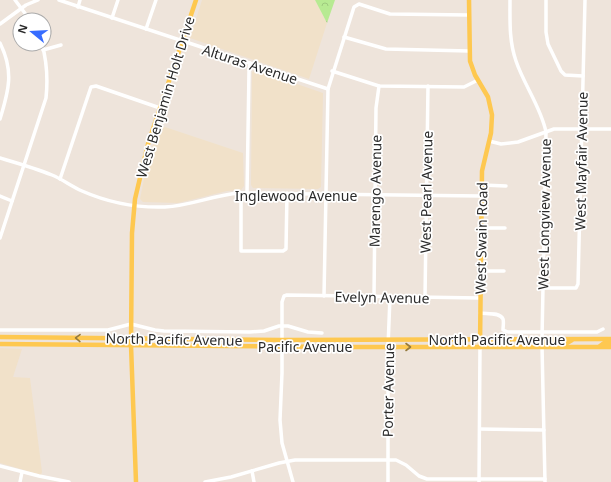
<svg xmlns="http://www.w3.org/2000/svg" width="611" height="482" viewBox="0 0 611 482" font-family="'Noto Sans',sans-serif">
  <defs>
    <pattern id="forest-crowns" width="20" height="18" patternUnits="userSpaceOnUse"><rect width="20" height="18" fill="#b7ea92"/><path d="M2 6a3 3 0 1 1 6 0M12 15a3 3 0 1 1 6 0" fill="none" stroke="#9ec97e"/></pattern>
  </defs>
  <rect width="100%" height="100%" fill="#eee4db"/>
  <g fill="#f1e1c9">
    <polygon points="202,0 315,0 327,23 309,79 190,38"/>
    <polygon points="256,70 323,93 321,187 318,189 253,188 251,185 252,72"/>
    <polygon points="159,125 243,153 244,186 241,190 227,191 178,203 143,202 140,199 147,164"/>
    <polygon points="0,348 22,349 13,377 30,378 42,472 41,475 0,463"/>
  </g>
  <polygon fill="url(#forest-crowns)" points="315,0 335,0 327,23"/>
  <g fill="none" stroke-linecap="round" stroke-linejoin="round">
    <g stroke="#fff" stroke-width="3.5">
      <polyline points="15,0 30,20"/>
      <polyline points="59,0 328,89"/>
      <path d="M 510,0 C 510,21 509,41 516,61 C 524,85 541,107 546,132 L 542,339"/>
      <polyline points="546,0 546,32 548,44 561,71 565,75 583,76"/>
      <polyline points="78,7 80,0"/>
      <polyline points="112,18 118,0"/>
      <polyline points="0,24 26,5 38,0"/>
      <polyline points="146,29 156,0"/>
      <polyline points="344,37 386,49 469,51"/>
      <path d="M 0,43 C 14,71 9,90 0,119"/>
      <polyline points="43,50 61,45"/>
      <polyline points="332,71 379,86 464,87 478,80"/>
      <polyline points="489,141 501,144 518,142 554,129 611,129"/>
      <path d="M 0,158 C 17,163 35,168 52,175 C 62,179 71,186 82,191 C 107,202 137,208 165,207 C 190,206 214,195 239,193 L 481,196"/>
      <polyline points="60,179 91,87 96,86 160,108"/>
      <polyline points="482,185 506,186"/>
      <polyline points="241,193 241,251 283,251 286,249 287,193"/>
      <polyline points="247,193 249,71 250,63"/>
      <polyline points="0,196 12,201"/>
      <polyline points="481,228 505,228"/>
      <path d="M 0,238 L 46,98 C 48,79 47,62 42,44"/>
      <polyline points="481,271 504,271"/>
      <polyline points="543,288 576,288 578,284 585,0"/>
      <polyline points="324,296 328,89 354,7 359,4 390,14 469,15"/>
      <polyline points="374,297 376,108 379,86"/>
      <polyline points="425,298 428,86"/>
      <path d="M 480,313 C 487,314 500,312 503,319 C 504,322 503,326 503,330 L 508,332 L 597,332 L 603,329"/>
      <polyline points="0,330 108,330 131,324 155,330 164,331 250,332 264,331 279,326 288,326 308,332 322,333"/>
      <polyline points="542,346 545,482"/>
      <polyline points="480,429 544,430"/>
      <polyline points="0,466 39,476 69,482"/>
      <polyline points="252,471 254,482"/>
      <polyline points="20,482 22,472"/>
      <polyline points="205,482 231,477 279,463 295,460 396,460 406,465 419,476 427,479 545,479"/>
      <polyline points="293,482 282,443 280,420 282,373 282,302 284,296 287,295 480,298"/>
      <polyline points="388,482 388,347 390,297"/>
      <polyline points="479,482 480,347"/>
    </g>
    <g stroke="#fec850" stroke-width="4.5">
      <polyline points="469,0 470,61 475,75 488,97 492,115 491,133 482,171 480,347"/>
      <polyline points="0,337 282,340 611,339"/>
      <polyline points="0,344 338,347 611,347"/>
      <polyline points="542,346 546,343 567,343 572,340"/>
      <polyline points="600,346 604,343 611,343"/>
      <polyline points="136,482 131,345 132,233 135,199 148,144 196,0"/>
    </g>
  </g>
  <defs><path id="oneway-chevron" d="M-2-3.5L2.5 0L-2 3.5" fill="none" stroke-width="1.6" stroke-linecap="round" stroke-linejoin="round"/></defs>
  <g stroke="#947a3e">
    <use href="#oneway-chevron" transform="translate(78 338) rotate(-179)"/>
    <use href="#oneway-chevron" transform="translate(408 347)"/>
  </g>
  <g text-anchor="middle" dominant-baseline="central" stroke-width="3.5" stroke-linejoin="round" paint-order="stroke">
    <g font-size="14" fill="#2b2b2b" stroke="#fff">
      <text transform="translate(250 64) rotate(18)">Alturas Avenue</text>
      <text transform="translate(165 97) rotate(-73)">West Benjamin Holt Drive</text>
      <text transform="translate(581 161) rotate(-89)">West Mayfair Avenue</text>
      <text transform="translate(375 191) rotate(-89)">Marengo Avenue</text>
      <text transform="translate(426 192) rotate(-89)">West Pearl Avenue</text>
      <text x="296" y="195">Inglewood Avenue</text>
      <text transform="translate(544 214) rotate(-89)">West Longview Avenue</text>
      <text transform="translate(481 238) rotate(-89)">West Swain Road</text>
      <text transform="translate(382 297) rotate(1)">Evelyn Avenue</text>
      <text transform="translate(174 339) rotate(1)">North Pacific Avenue</text>
      <text x="497" y="339">North Pacific Avenue</text>
      <text x="305" y="346">Pacific Avenue</text>
      <text transform="translate(388 390) rotate(-89)">Porter Avenue</text>
    </g>
  </g>
  <g transform="translate(32 32) rotate(288)"><circle r="19" fill="#ffffff" stroke="#aaaaaa"/>
  <path d="M0-3L7 15L0 10L-7 15Z" fill="#376cff"/>
  <text y="-6" font-size="11" font-weight="bold" text-anchor="middle" fill="#2b2b2b">N</text>
  </g>
</svg>
